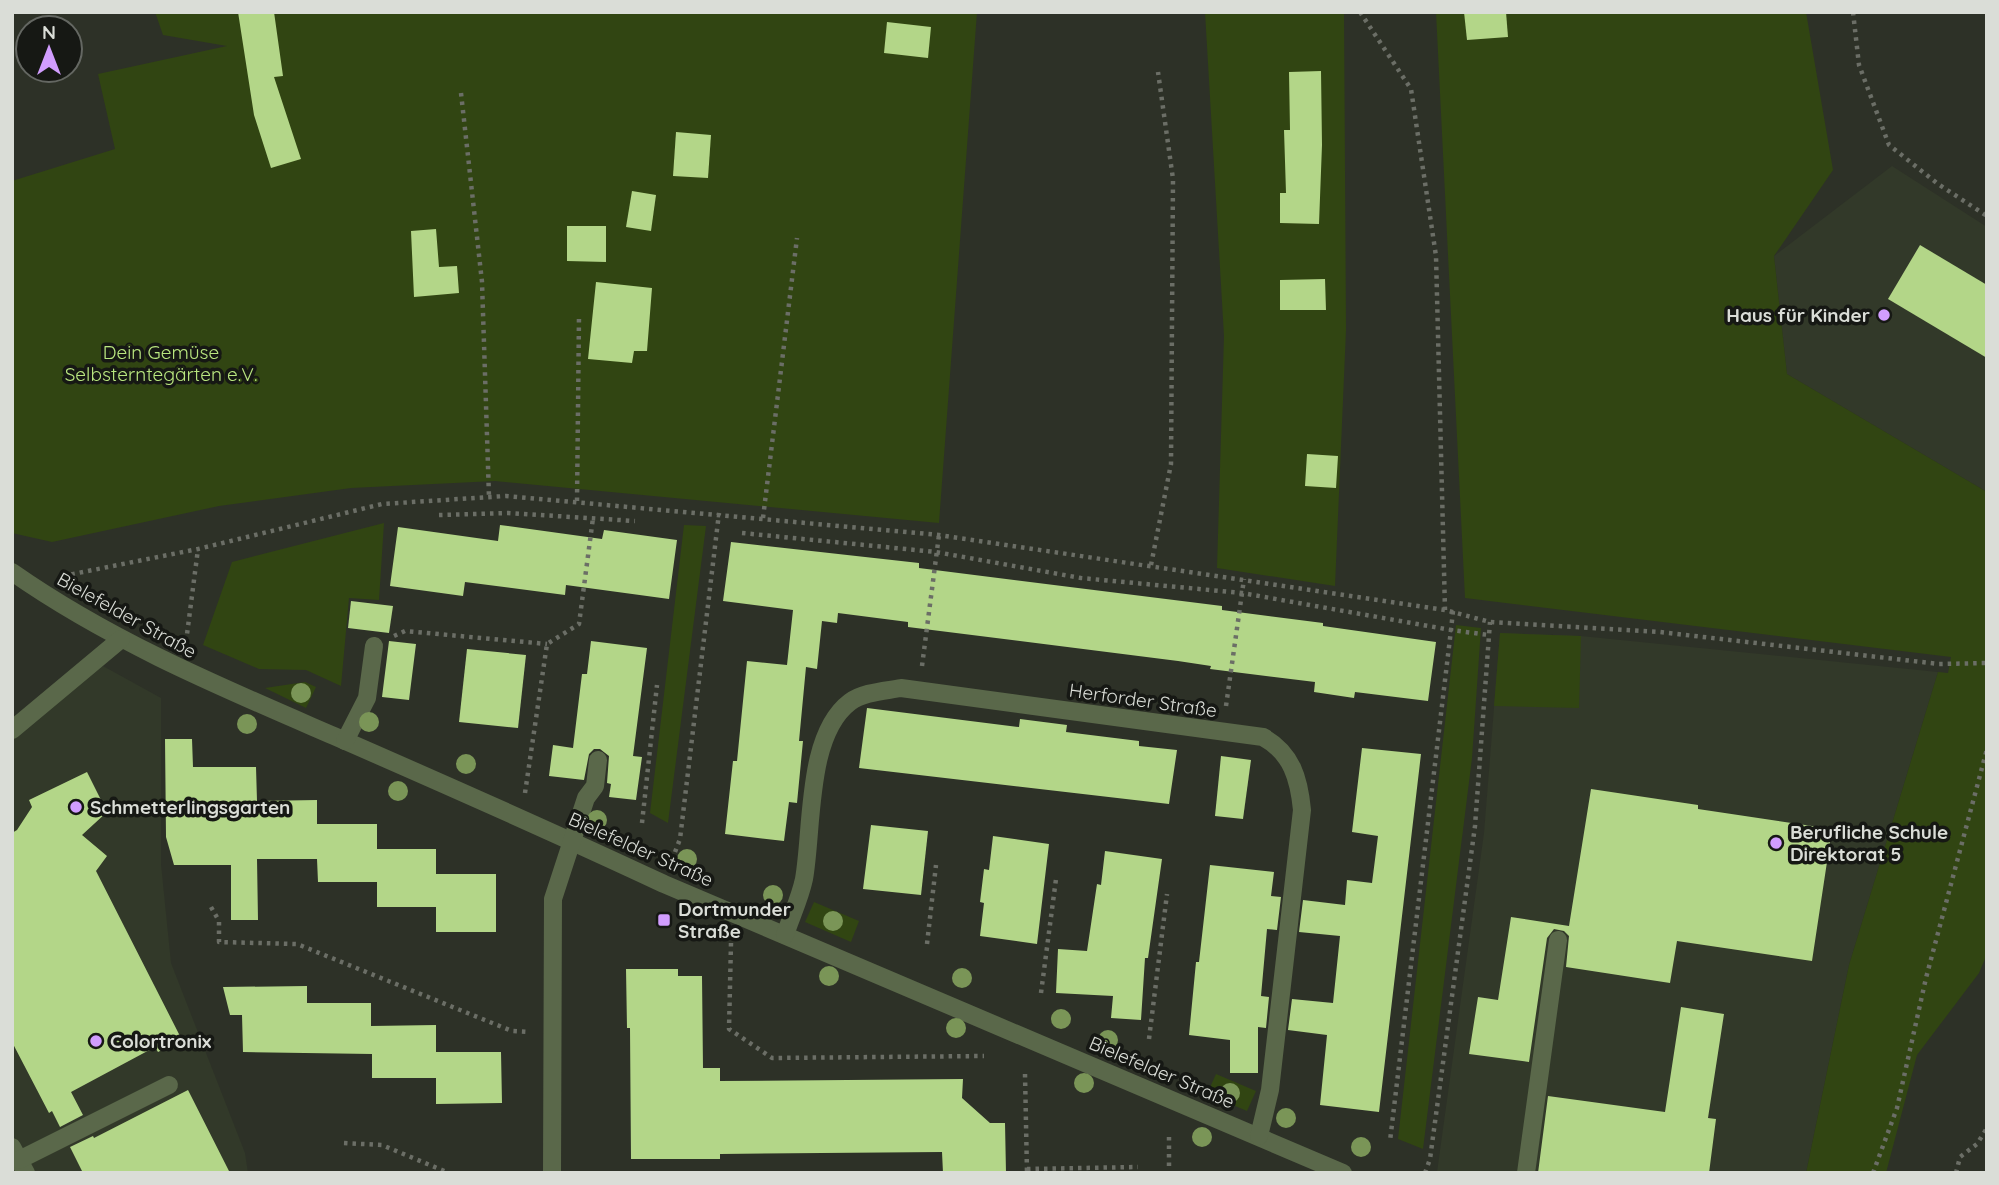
<svg xmlns="http://www.w3.org/2000/svg" width="1999" height="1185" viewBox="0 0 1999 1185" font-family="Quicksand,sans-serif">
  <rect width="100%" height="100%" fill="#2d3127"/>
  <g fill="#323929">
    <polygon points="1892,166 1987,227 1987,492 1787,374 1774,256"/>
    <polygon points="1500,633 1581,636 1938,672 1849,965 1806,1173 1437,1172 1484,833"/>
    <polygon points="103,666 161,698 161,864 171,963 245,1153 248,1173 12,1173 12,731"/>
  </g>
  <g fill="#314512">
    <polygon points="155,12 977,12 939,523 495,481 351,488 219,506 52,542 12,533 12,181 115,149 98,74 227,46 163,35"/>
    <polygon points="1205,12 1344,12 1346,330 1335,586 1217,568 1224,336"/>
    <polygon points="1436,12 1806,12 1833,170 1774,256 1787,374 1987,492 1987,954 1979,973 1917,1055 1886,1173 1806,1173 1849,965 1938,672 1948,673 1951,657 1465,598"/>
    <polygon points="384,523 379,600 349,598 341,686 306,670 259,669 203,645 232,562"/>
    <polygon points="684,525 706,526 668,823 650,813"/>
    <polygon points="1456,625 1481,628 1472,758 1423,1149 1398,1139"/>
    <polygon points="1500,633 1581,636 1579,708 1494,706"/>
    <polygon points="305,682 316,687 306,708 265,688"/>
    <polygon points="814,902 859,921 851,942 805,922"/>
    <polygon points="1216,1074 1256,1091 1247,1111 1207,1094"/>
  </g>
  <g fill="#b3d688">
    <polygon points="238,12 274,12 283,76 274,77 301,159 271,168 254,115"/>
    <polygon points="1464,12 1506,12 1508,37 1467,40"/>
    <polygon points="887,22 931,27 928,58 884,53"/>
    <polygon points="1321,71 1322,145 1319,224 1280,223 1280,193 1286,193 1284,130 1290,130 1289,72"/>
    <polygon points="676,132 711,135 708,178 673,176"/>
    <polygon points="632,191 656,195 651,231 626,227"/>
    <polygon points="567,226 606,226 606,262 567,261"/>
    <polygon points="436,229 439,267 457,266 459,293 414,297 411,231"/>
    <polygon points="1920,245 1987,285 1987,358 1888,299"/>
    <polygon points="1325,279 1326,310 1280,310 1280,280"/>
    <polygon points="596,282 652,288 647,351 634,351 632,363 588,359"/>
    <polygon points="1307,454 1338,456 1336,488 1305,486"/>
    <polygon points="500,525 602,539 604,530 677,540 669,599 566,585 565,595 465,582 463,596 390,586 398,527 498,541"/>
    <polygon points="731,542 919,563 919,568 1222,606 1222,610 1323,623 1323,626 1436,642 1428,701 1355,692 1354,698 1314,692 1315,682 1210,669 1211,666 1178,661 908,627 908,622 838,613 837,623 822,621 817,669 806,667 799,741 803,741 797,803 789,802 784,841 725,834 733,761 737,761 747,661 787,665 793,610 723,601"/>
    <polygon points="351,601 393,606 389,633 348,628"/>
    <polygon points="389,641 416,644 409,700 382,697"/>
    <polygon points="591,641 647,648 633,756 642,757 636,800 609,797 611,784 607,783 609,756 600,749 594,749 589,754 584,780 549,776 553,745 573,748 582,674 587,674"/>
    <polygon points="467,649 526,655 518,728 459,722"/>
    <polygon points="867,708 1019,727 1020,719 1067,725 1066,732 1139,741 1139,746 1177,750 1169,804 859,768"/>
    <polygon points="165,739 192,739 193,767 256,767 257,801 317,800 317,824 377,824 377,849 436,849 436,874 496,874 496,932 436,932 436,907 377,907 377,882 318,882 317,859 257,859 258,920 231,920 231,865 174,865 166,837"/>
    <polygon points="1362,748 1421,754 1379,1112 1320,1105 1327,1035 1288,1030 1292,999 1333,1003 1340,936 1299,932 1303,900 1345,905 1347,880 1372,883 1378,836 1352,832"/>
    <polygon points="1221,756 1251,760 1243,819 1215,816"/>
    <polygon points="87,772 107,812 82,835 107,856 96,871 182,1040 158,1052 155,1047 71,1092 83,1115 60,1127 52,1111 49,1113 12,1042 12,833 17,830 32,807 29,800"/>
    <polygon points="1591,789 1698,805 1698,809 1832,829 1812,961 1677,941 1670,983 1566,967 1569,936 1564,931 1554,929 1547,938 1529,1062 1469,1054 1478,997 1498,1000 1511,917 1569,926"/>
    <polygon points="871,825 928,831 921,895 863,889"/>
    <polygon points="993,836 1049,844 1037,944 980,936 984,903 980,902 984,869 989,870"/>
    <polygon points="1105,851 1162,859 1148,958 1145,958 1141,1020 1111,1018 1113,996 1056,993 1058,949 1087,951 1097,884 1101,885"/>
    <polygon points="1210,865 1274,872 1271,896 1281,897 1277,930 1267,929 1261,996 1269,997 1266,1028 1258,1027 1258,1073 1230,1073 1230,1040 1189,1035 1196,962 1199,962"/>
    <polygon points="626,969 678,969 678,976 702,976 703,1068 720,1068 720,1081 963,1079 962,1098 990,1123 1005,1123 1006,1173 943,1173 942,1152 720,1154 720,1159 631,1159 630,1028 627,1028"/>
    <polygon points="307,986 307,1003 371,1003 371,1026 436,1025 436,1052 501,1052 502,1103 436,1104 436,1078 372,1078 372,1054 243,1052 242,1015 230,1015 223,987"/>
    <polygon points="1681,1007 1724,1014 1708,1118 1716,1119 1709,1173 1538,1173 1548,1096 1665,1112"/>
    <polygon points="188,1090 230,1173 83,1173 70,1147 93,1136 94,1138"/>
  </g>
  <g fill="none" stroke-linecap="round" stroke-linejoin="round">
    <g stroke="#6b6e66" stroke-width="4.5" stroke-dasharray="3.5 5" stroke-linecap="butt">
      <polyline points="1360,12 1411,89 1436,256 1445,610"/>
      <polyline points="1853,12 1859,65 1889,145 1938,184 1987,216"/>
      <polyline points="461,93 482,282 489,497"/>
      <polyline points="577,501 579,316"/>
      <polyline points="439,515 508,513 635,521"/>
      <polyline points="763,518 797,238"/>
      <polyline points="742,533 936,552 1081,578 1242,593 1451,630 1390,1141"/>
      <polyline points="1151,565 1171,464 1173,179 1158,72"/>
      <polyline points="63,576 198,549 382,504 506,496 939,535 1445,610 1490,622 1660,632 1939,664 1987,663"/>
      <polyline points="1453,611 1451,630 1489,635"/>
      <polyline points="394,636 405,631 547,644"/>
      <polyline points="186,642 198,549"/>
      <polyline points="922,666 939,535"/>
      <polyline points="1226,706 1244,579"/>
      <polyline points="525,793 547,644 579,624 593,518"/>
      <polyline points="642,823 657,685"/>
      <polyline points="672,860 680,839 719,513"/>
      <polyline points="211,907 219,921 219,942 297,944 512,1031 528,1032"/>
      <polyline points="731,943 729,1029 772,1058 984,1056"/>
      <polyline points="927,944 936,865"/>
      <polyline points="1041,993 1056,879"/>
      <polyline points="1149,1039 1167,894"/>
      <polyline points="1025,1074 1027,1173"/>
      <polyline points="1169,1137 1169,1173"/>
      <polyline points="344,1143 382,1145 449,1173"/>
      <polyline points="1027,1169 1138,1167"/>
      <polyline points="1425,1173 1430,1159 1475,826 1490,622"/>
      <polyline points="1873,1173 1897,1108 1926,978 1987,749"/>
      <polyline points="1956,1173 1960,1157 1977,1144 1987,1128"/>
    </g>
    <g stroke="#5a684a" stroke-width="18">
      <path d="M 12,572 C 112,642 223,688 334,736 C 444,784 555,833 664,884 L 1343,1173"/>
      <polyline points="12,730 121,639"/>
      <polyline points="345,741 367,698 374,646"/>
      <path d="M 785,935 C 791,917 800,898 804,879 C 813,828 806,735 850,702 C 863,692 885,691 901,688 L 1263,737 C 1292,753 1299,779 1302,810 L 1270,1090 L 1259,1136"/>
      <polyline points="12,1147 26,1173"/>
      <polyline points="19,1160 169,1085"/>
      <polyline points="552,1173 553,899 586,798 595,786 598,760"/>
      <polyline points="1526,1173 1558,940"/>
    </g>
  </g>
  <g fill="#7a9557">
    <circle cx="301" cy="693" r="10"/>
    <circle cx="369" cy="722" r="10"/>
    <circle cx="247" cy="724" r="10"/>
    <circle cx="466" cy="764" r="10"/>
    <circle cx="398" cy="791" r="10"/>
    <circle cx="597" cy="820" r="10"/>
    <circle cx="687" cy="859" r="10"/>
    <circle cx="773" cy="895" r="10"/>
    <circle cx="833" cy="921" r="10"/>
    <circle cx="829" cy="976" r="10"/>
    <circle cx="962" cy="978" r="10"/>
    <circle cx="1061" cy="1019" r="10"/>
    <circle cx="956" cy="1028" r="10"/>
    <circle cx="1108" cy="1040" r="10"/>
    <circle cx="1084" cy="1083" r="10"/>
    <circle cx="1230" cy="1093" r="10"/>
    <circle cx="1286" cy="1118" r="10"/>
    <circle cx="1202" cy="1137" r="10"/>
    <circle cx="1361" cy="1147" r="10"/>
  </g>
  <g fill="#d19dfe" stroke="#161814" stroke-width="2.5">
    <circle cx="1884" cy="315" r="7"/>
    <circle cx="76" cy="807" r="7"/>
    <circle cx="1776" cy="843" r="7"/>
    <rect x="657" y="913" width="14" height="14" rx="3.5"/>
    <circle cx="96" cy="1041" r="7"/>
  </g>
  <g text-anchor="middle" dominant-baseline="central" stroke-width="7" stroke-linejoin="round" paint-order="stroke">
    <g font-size="19" font-weight="bold" fill="#daddd7" stroke="#161814" text-anchor="start">
      <text x="1870" y="315" text-anchor="end">Haus für Kinder</text>
      <text x="90" y="807">Schmetterlingsgarten</text>
      <text x="1790" y="832">Berufliche Schule<tspan x="1790" dy="22">Direktorat 5</tspan></text>
      <text x="678" y="909">Dortmunder<tspan x="678" dy="22">Straße</tspan></text>
      <text x="110" y="1041">Colortronix</text>
    </g>
    <g font-size="19" fill="#b9e67f" stroke="#161814">
      <text x="161" y="352">Dein Gemüse<tspan x="161" dy="22">Selbsterntegärten e.V.</tspan></text>
    </g>
    <g font-size="19" fill="#daddd7" stroke="#161814">
      <text transform="translate(127 615) rotate(29)">Bielefelder Straße</text>
      <text transform="translate(1143 700) rotate(8)">Herforder Straße</text>
      <text transform="translate(641 849) rotate(24)">Bielefelder Straße</text>
      <text transform="translate(1162 1072) rotate(23)">Bielefelder Straße</text>
    </g>
  </g>
  <rect width="1999" height="1185" fill="none" stroke="#daddd7" stroke-width="28"/>
  <g transform="translate(49 49)"><circle r="33" fill="#161814" stroke="#646762" stroke-width="2"/>
  <path d="M0-5L12 26L0 18L-12 26Z" fill="#d19dfe"/>
  <text y="-10" font-size="19" font-weight="bold" text-anchor="middle" fill="#daddd7">N</text>
  </g>
</svg>
